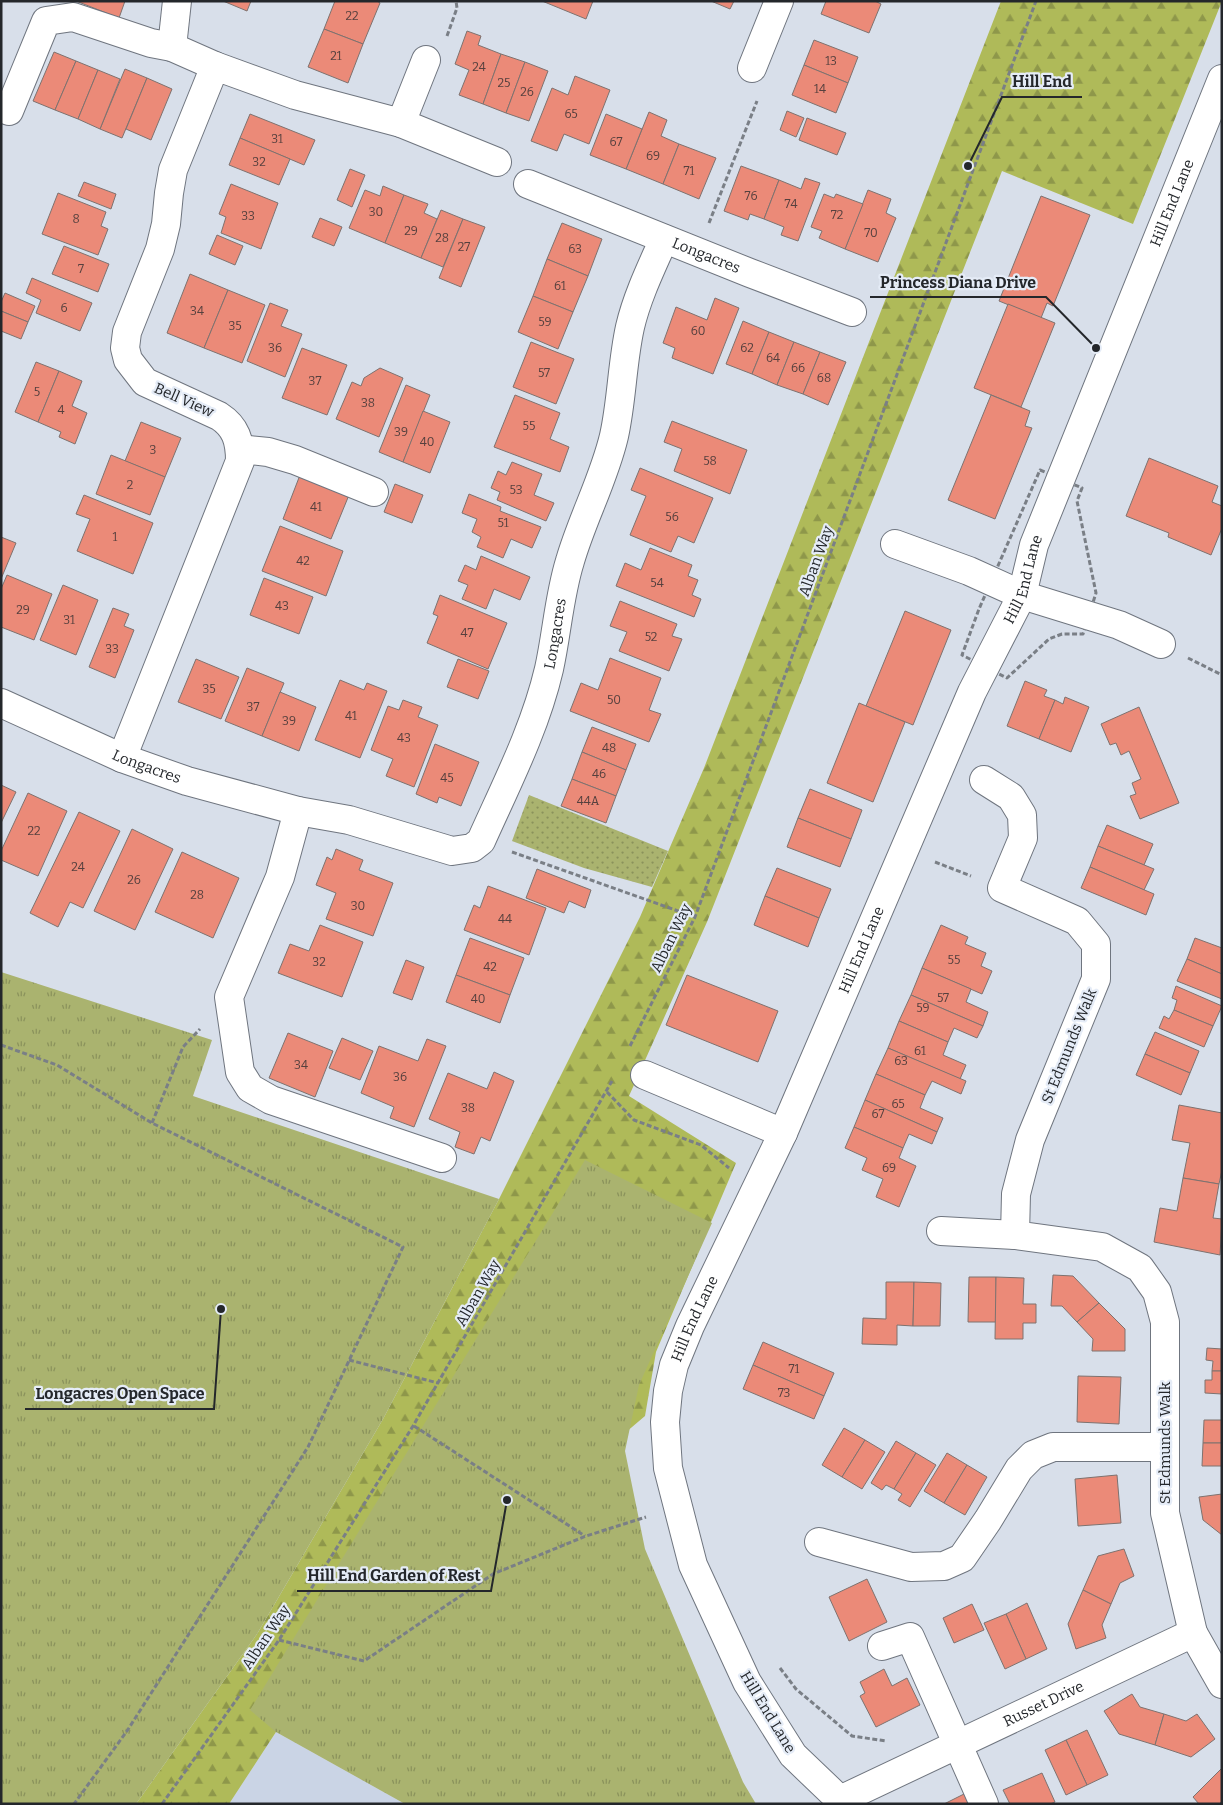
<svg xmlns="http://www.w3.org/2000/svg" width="1223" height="1805" viewBox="0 0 1223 1805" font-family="Bitter,serif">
  <defs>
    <pattern id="grass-dots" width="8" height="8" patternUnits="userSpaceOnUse" patternTransform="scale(1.25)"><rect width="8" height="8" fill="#aab36f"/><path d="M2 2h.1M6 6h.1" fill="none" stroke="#8a925b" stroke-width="1.8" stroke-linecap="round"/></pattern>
    <pattern id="forest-firs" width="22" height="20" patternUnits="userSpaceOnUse" patternTransform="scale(1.25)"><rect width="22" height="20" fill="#afba59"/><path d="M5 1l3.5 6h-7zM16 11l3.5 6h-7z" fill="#8e974a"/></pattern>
    <pattern id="park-tufts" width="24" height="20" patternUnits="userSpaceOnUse" patternTransform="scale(1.25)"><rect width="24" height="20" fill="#aab36f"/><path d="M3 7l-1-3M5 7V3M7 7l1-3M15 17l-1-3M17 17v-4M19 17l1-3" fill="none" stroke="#8a925b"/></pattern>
  </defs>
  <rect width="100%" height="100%" fill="#d8dfea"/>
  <polygon fill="#cad4e5" points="276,1732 405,1804 229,1804"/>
  <polygon fill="url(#grass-dots)" points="529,795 668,851 652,887 584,868 512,841"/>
  <polygon fill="url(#forest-firs)" points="1001,1 1222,1 1133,224 1002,171 707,922 629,1096 736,1163 656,1352 645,1416 486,1551 342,1742 276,1732 229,1804 136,1804 257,1634 383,1419 499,1199 640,917 704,768"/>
  <g fill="url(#park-tufts)">
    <polygon points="1,972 212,1040 193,1096 499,1199 383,1419 257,1634 136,1804 1,1804"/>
    <polygon points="585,1160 712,1223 639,1385 625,1451 645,1549 743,1782 756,1804 405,1804 276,1732 250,1710"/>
  </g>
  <g fill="#eb8a78" stroke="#7e726f">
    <polygon points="76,1 125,1 119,18"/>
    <polygon points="223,1 251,1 247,11"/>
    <polygon points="335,1 377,1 380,3 363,44 324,29"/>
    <polygon points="542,1 593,1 586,19"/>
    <polygon points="711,1 734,1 730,9"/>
    <polygon points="826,1 875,1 881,4 869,33 821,14"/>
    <polygon points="324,29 363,44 348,83 308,67"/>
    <polygon points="467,31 481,36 478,45 501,54 483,104 459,95 469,70 455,64"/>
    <polygon points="814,40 858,57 848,83 804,65"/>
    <polygon points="54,52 76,61 55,110 33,101"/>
    <polygon points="501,54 525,62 506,113 483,104"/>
    <polygon points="76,61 98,70 78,119 55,110"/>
    <polygon points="525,62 548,71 529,121 506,113"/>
    <polygon points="804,65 848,83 836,113 792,95"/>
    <polygon points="125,69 147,78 122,138 100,129"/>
    <polygon points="98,70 120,79 100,129 78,119"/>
    <polygon points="575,76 610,90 589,144 564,134 557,151 531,141 552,88 568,95"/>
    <polygon points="147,78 172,89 151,140 126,129"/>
    <polygon points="787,111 804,118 796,137 780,130"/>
    <polygon points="649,112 667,120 661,136 679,144 663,184 626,169"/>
    <polygon points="250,114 315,140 304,165 240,138"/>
    <polygon points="606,114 642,129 626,169 590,155"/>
    <polygon points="807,118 846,133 837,155 799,140"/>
    <polygon points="240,138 290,159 279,185 229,165"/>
    <polygon points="679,144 716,158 699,199 663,184"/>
    <polygon points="741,166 779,180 764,219 750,214 748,220 724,211"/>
    <polygon points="350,169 365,175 352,207 337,200"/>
    <polygon points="805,178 820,183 798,241 781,235 784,227 764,219 779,180 801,189"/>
    <polygon points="84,182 116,194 111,209 78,196"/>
    <polygon points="231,184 278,203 261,249 221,233 226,217 219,214"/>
    <polygon points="383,186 404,195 385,243 349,228 365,190 380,196"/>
    <polygon points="868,190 891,199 886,213 896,218 878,262 845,249"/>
    <polygon points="58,193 106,212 101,226 108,229 98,255 42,234"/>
    <polygon points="824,194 834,198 836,194 863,204 845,249 819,238 822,231 811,227"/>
    <polygon points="404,195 428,204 424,213 437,219 421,258 385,243"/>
    <polygon points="1041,196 1090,215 1053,306 1047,303 1041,318 999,301"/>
    <polygon points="441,210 463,219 443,267 421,258"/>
    <polygon points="320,218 342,227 334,246 312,237"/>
    <polygon points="463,219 485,227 461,287 439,278"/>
    <polygon points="562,223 602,239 588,276 547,259"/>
    <polygon points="217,235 243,246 235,265 209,254"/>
    <polygon points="64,246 109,264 98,292 52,274"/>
    <polygon points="547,259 588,276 573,312 533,296"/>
    <polygon points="190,274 228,290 204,348 167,333"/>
    <polygon points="32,278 92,303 80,331 36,313 41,300 26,293"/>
    <polygon points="228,290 265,305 242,363 204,348"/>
    <polygon points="5,293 35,306 28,322 1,311 1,302"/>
    <polygon points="533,296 573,312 558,349 518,332"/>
    <polygon points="715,298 739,308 713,374 672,358 675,348 663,343 676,307 707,320"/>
    <polygon points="270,303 288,310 281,326 302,334 285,377 247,361"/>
    <polygon points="1008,304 1055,323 1021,407 974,388"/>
    <polygon points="1,311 28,322 21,339 1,331"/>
    <polygon points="743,321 769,332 752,374 726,364"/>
    <polygon points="769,332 794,342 777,385 752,374"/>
    <polygon points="531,342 574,359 556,404 513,387"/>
    <polygon points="794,342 820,352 803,394 777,385"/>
    <polygon points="302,348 347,365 327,415 282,398"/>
    <polygon points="820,352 846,362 828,405 803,394"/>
    <polygon points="36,362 59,371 38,422 15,412"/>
    <polygon points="380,368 403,378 379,437 336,419 352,382 361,386 364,378"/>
    <polygon points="59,371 82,381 72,406 87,413 75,444 59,437 61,432 38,422"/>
    <polygon points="406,385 430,395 403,462 379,452"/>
    <polygon points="515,395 560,413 550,439 569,447 560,472 494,447"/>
    <polygon points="991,395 1030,411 1025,426 1032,428 995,519 948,500"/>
    <polygon points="423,411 450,422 430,473 403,462"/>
    <polygon points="672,421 747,450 730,494 674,471 682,449 664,442"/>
    <polygon points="141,422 181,438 165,477 125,461"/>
    <polygon points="111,455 165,477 150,515 96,494"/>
    <polygon points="1149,458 1218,486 1212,502 1222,506 1222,528 1211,555 1168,537 1169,533 1126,516"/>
    <polygon points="512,462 542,474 534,495 554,503 546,521 497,500 500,492 491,488 498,471 506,475"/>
    <polygon points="640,468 713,498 694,543 678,536 671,552 630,535 646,496 631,490"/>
    <polygon points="300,475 349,495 331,539 283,519"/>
    <polygon points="395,484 423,495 412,523 384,512"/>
    <polygon points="469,494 501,507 500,511 541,527 532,548 511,539 503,558 477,547 481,537 472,532 477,519 462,513"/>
    <polygon points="84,495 153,523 133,574 77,551 90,519 76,514"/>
    <polygon points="280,526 343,551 326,596 262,571"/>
    <polygon points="1,537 16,543 1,579"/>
    <polygon points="650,548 692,565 688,576 698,580 692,595 701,599 694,617 616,586 625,563 641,570"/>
    <polygon points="481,556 530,577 520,600 494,589 486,609 462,599 468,585 458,581 465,565 476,570"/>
    <polygon points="7,575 52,594 34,640 1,627 1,589"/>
    <polygon points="264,578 313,597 299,634 250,615"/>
    <polygon points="63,585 98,600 76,655 40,640"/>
    <polygon points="440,595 507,623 488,669 427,643 438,616 433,614"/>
    <polygon points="620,601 677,624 672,636 682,639 669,671 619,651 627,632 610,626"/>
    <polygon points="113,608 129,614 124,626 134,630 115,678 89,667"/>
    <polygon points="905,611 951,630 913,725 866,706"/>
    <polygon points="610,658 661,678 649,710 661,714 649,742 570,711 581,683 598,690"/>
    <polygon points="196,659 239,677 221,719 178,702"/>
    <polygon points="458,659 489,671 478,699 447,687"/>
    <polygon points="247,668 284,683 262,736 225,721"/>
    <polygon points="340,680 364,690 367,683 387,691 360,758 315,740"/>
    <polygon points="1025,681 1047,690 1044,696 1055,700 1039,739 1007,726"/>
    <polygon points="280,692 316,707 299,751 262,736"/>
    <polygon points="1065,697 1089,707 1071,752 1039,739 1055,700 1063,704"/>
    <polygon points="403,700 422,707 418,717 438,725 414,787 386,776 393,759 371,750 388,706 399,710"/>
    <polygon points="859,703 905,722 873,802 827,783"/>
    <polygon points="1139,707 1179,803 1140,819 1130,796 1136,794 1132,783 1141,779 1129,751 1121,755 1116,743 1110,745 1101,724"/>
    <polygon points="592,727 636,744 626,770 582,752"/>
    <polygon points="435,744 479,762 461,806 439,797 437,803 416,794"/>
    <polygon points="582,752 626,770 616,796 572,779"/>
    <polygon points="572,779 616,796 606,823 561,806"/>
    <polygon points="1,785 16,792 1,823"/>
    <polygon points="810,789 862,810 851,839 798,818"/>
    <polygon points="28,793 67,811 38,876 1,860 1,851"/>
    <polygon points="79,812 120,831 83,908 70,902 58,927 30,913"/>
    <polygon points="798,818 851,839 840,867 787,847"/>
    <polygon points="1107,825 1153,844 1144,865 1098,846"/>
    <polygon points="132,829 173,849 135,930 94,911"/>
    <polygon points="1098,846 1154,869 1144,890 1090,867"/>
    <polygon points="336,849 363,860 359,870 393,883 373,936 326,919 336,893 316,885 327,857 332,860"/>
    <polygon points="182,852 239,878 213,938 155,912"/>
    <polygon points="1090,867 1154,894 1146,915 1081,888"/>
    <polygon points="777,868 831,889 819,918 765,896"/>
    <polygon points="537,869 591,890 585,908 569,901 564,913 526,898"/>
    <polygon points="488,886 546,908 529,955 464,930 474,905 480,908"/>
    <polygon points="765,896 819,918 808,947 754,925"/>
    <polygon points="320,925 363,942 342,997 278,973 290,944 309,951"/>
    <polygon points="941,925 968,937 965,944 986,953 981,966 992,971 982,994 922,968"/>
    <polygon points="470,938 524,958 510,995 456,975"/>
    <polygon points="1195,938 1222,948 1222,974 1187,959"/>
    <polygon points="1187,959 1222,974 1222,999 1177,981"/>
    <polygon points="406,960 424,967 412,1000 393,993"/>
    <polygon points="922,968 971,989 966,1002 988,1012 983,1026 911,995"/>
    <polygon points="456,975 510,995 500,1023 446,1002"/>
    <polygon points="687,975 778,1011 758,1062 666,1025"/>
    <polygon points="1176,986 1222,1006 1213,1026 1174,1010 1177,1000 1172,998"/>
    <polygon points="911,995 983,1026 977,1038 954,1028 948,1042 899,1021"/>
    <polygon points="1174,1010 1213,1026 1204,1047 1159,1028 1164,1016 1169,1019"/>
    <polygon points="899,1021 948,1042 943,1055 966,1065 960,1079 888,1048"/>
    <polygon points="1155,1032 1199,1051 1190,1073 1145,1054"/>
    <polygon points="288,1033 333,1051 315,1097 269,1078"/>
    <polygon points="342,1038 373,1051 360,1080 329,1068"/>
    <polygon points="427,1039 446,1046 414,1127 390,1118 394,1107 361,1093 379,1046 418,1061"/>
    <polygon points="888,1048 966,1081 961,1094 932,1081 925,1095 876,1074"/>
    <polygon points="1145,1054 1190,1073 1181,1095 1136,1075"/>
    <polygon points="494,1072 514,1081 490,1141 481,1137 474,1154 455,1147 460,1132 429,1119 448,1073 487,1089"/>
    <polygon points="876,1074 925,1095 920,1108 943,1118 937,1132 865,1100"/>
    <polygon points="865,1100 937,1132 932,1144 909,1134 903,1148 854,1127"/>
    <polygon points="1179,1105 1222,1113 1222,1170 1219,1184 1183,1178 1190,1143 1172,1140"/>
    <polygon points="854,1127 903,1148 899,1158 916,1166 899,1207 876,1197 883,1179 862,1170 867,1158 845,1148"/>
    <polygon points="1183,1178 1219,1184 1213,1218 1222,1219 1220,1255 1154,1242 1160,1208 1177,1211"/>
    <polygon points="1053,1275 1073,1276 1099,1303 1077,1322 1062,1306 1051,1306"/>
    <polygon points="969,1277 996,1277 996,1322 968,1322"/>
    <polygon points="996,1277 1024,1278 1023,1304 1036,1304 1036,1323 1023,1323 1023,1339 995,1339"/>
    <polygon points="886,1282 914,1282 913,1326 897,1325 897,1345 862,1344 863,1318 886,1319"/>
    <polygon points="914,1282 941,1283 940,1326 913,1326"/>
    <polygon points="1099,1303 1125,1329 1125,1351 1092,1351 1093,1339 1077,1322"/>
    <polygon points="763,1342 834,1373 824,1396 753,1365"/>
    <polygon points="1207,1348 1222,1349 1222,1371 1212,1371 1213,1361 1206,1360"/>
    <polygon points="753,1365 824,1396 814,1419 743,1389"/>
    <polygon points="1212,1371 1222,1371 1222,1394 1205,1393 1205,1380 1212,1380"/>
    <polygon points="1078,1376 1121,1377 1119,1424 1077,1422"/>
    <polygon points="1204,1420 1222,1420 1222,1443 1203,1443"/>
    <polygon points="844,1428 865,1440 842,1477 822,1465"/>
    <polygon points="865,1440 885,1452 862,1489 842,1477"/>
    <polygon points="896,1441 916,1453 894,1489 886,1485 882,1490 871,1483"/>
    <polygon points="1203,1443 1222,1443 1222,1466 1202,1466"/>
    <polygon points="916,1453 936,1465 910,1507 898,1500 902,1494 894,1489"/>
    <polygon points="947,1453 967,1465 944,1503 924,1491"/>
    <polygon points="967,1465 987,1477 965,1515 944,1503"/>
    <polygon points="1117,1475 1121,1523 1078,1526 1075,1479"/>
    <polygon points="1222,1494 1222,1535 1203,1520 1199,1497"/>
    <polygon points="1124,1549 1134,1576 1120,1583 1111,1604 1083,1590 1098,1556"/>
    <polygon points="867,1579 887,1622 849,1641 829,1597"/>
    <polygon points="1083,1590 1111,1604 1102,1625 1106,1638 1076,1649 1068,1624"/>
    <polygon points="1027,1603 1047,1649 1026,1659 1006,1614"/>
    <polygon points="972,1604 984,1630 954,1643 943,1618"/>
    <polygon points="1006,1614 1026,1659 1005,1669 984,1623"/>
    <polygon points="884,1669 892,1686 907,1678 920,1705 876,1727 860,1696 865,1693 860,1682"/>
    <polygon points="1132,1694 1140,1707 1164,1714 1155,1745 1119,1734 1104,1711"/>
    <polygon points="1164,1714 1186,1721 1197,1714 1215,1739 1191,1757 1155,1745"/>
    <polygon points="1087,1730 1108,1775 1087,1785 1066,1740"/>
    <polygon points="1066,1740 1087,1785 1066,1795 1045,1750"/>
    <polygon points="1222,1768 1222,1801 1219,1804 1199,1804 1193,1797"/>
    <polygon points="1042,1773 1055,1802 1050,1804 1010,1804 1003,1790"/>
    <polygon points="970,1791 975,1804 944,1804"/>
  </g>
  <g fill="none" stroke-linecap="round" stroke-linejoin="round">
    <g stroke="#6f757f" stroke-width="30">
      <g id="minor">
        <polyline points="172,47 177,1"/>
        <polyline points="752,68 779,1"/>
        <polyline points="1,108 9,111 46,21 73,17 151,43 172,47 215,66"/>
        <polyline points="401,123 497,162"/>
        <path id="s1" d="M 528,184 L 750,273 L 852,312"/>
        <polyline points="240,449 268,452 295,460 374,492"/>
        <polyline points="895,544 969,571 1022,595 1119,625 1161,644"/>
        <path id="s2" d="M 1,703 L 122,758 L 187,781 L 298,811 L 349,820 L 452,851 L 472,848 L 481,841 C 506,785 535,729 549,669 C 557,633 559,596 570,561 C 582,519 604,479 614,436 C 622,400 622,363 630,327 C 637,297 651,268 664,239"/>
        <path d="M 122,758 L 240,461 C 240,441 236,427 219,416 L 145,382 L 128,360 L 125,348 L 127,332 L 160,249 L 166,224 L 169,193 L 173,170 L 215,66 L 295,95 L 401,123 L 426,60"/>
        <polyline points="984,780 1011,797 1022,815 1023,838 1002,888 1077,921 1096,944 1096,979 1030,1140 1016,1194 1015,1235 1102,1247 1140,1268 1157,1292 1165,1322 1165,1513 1193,1633"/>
        <polyline points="298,811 280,877 229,997 240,1072 250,1088 271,1100 442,1158"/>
        <polyline points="645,1075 783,1133"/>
        <polyline points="941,1231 1015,1235"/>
        <polyline points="819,1542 911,1567 944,1566 962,1558 988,1520 1019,1469 1033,1455 1053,1447 1164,1447"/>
        <polyline points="882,1646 910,1637 984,1804"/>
        <path id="s3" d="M 840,1800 L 1193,1633 L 1222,1684"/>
        <path id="s4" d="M 841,1804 L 840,1800 L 793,1755 L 747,1682 L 693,1565 L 668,1468 L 665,1422 L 668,1391 L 674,1365 L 690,1326 L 783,1133 L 972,692 L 1022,595 L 1034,545 L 1222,79"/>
      </g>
    </g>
    <g stroke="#7a7f86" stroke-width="3" stroke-dasharray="5 2.5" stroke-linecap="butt">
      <polyline points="447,36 457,8 456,1"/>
      <polyline points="709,223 757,101"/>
      <polygon points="1040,470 1082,488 1077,501 1096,593 1083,634 1062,634 1049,639 1007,678 962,655 979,609"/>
      <polyline points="1188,658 1222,675"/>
      <polyline points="512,852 695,917"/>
      <polyline points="935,862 971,876"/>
      <polyline points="1,1045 57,1065 152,1123 403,1247 308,1447 127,1731 74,1804"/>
      <polyline points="630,1046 695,917 1036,1"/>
      <polyline points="607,1092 634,1120 701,1145 729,1168"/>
      <polyline points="152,1123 183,1047 200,1029"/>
      <polyline points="349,1360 438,1383"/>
      <polyline points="414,1426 585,1536"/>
      <polyline points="279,1640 364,1661 493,1574 586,1536 646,1517"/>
      <polyline points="780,1668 796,1689 852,1736 886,1741"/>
      <polyline points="162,1804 279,1640 413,1426 612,1081"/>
    </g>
    <use href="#minor" stroke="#fff" stroke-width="28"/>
  </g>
  <g text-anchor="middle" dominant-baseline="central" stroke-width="4.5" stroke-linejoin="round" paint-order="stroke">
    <g font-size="12" fill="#56403e">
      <text x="352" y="16">22</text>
      <text x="336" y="56">21</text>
      <text x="831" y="61">13</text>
      <text x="479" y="67">24</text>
      <text x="504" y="83">25</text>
      <text x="820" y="89">14</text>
      <text x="527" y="92">26</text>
      <text x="571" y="114">65</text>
      <text x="277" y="139">31</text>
      <text x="616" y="142">67</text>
      <text x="653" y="156">69</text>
      <text x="259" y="162">32</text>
      <text x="689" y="171">71</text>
      <text x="751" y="196">76</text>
      <text x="791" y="204">74</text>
      <text x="376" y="212">30</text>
      <text x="837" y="215">72</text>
      <text x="248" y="216">33</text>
      <text x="76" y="219">8</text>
      <text x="411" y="231">29</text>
      <text x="871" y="233">70</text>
      <text x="442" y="238">28</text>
      <text x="464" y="247">27</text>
      <text x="575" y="249">63</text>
      <text x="81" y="269">7</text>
      <text x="560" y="286">61</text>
      <text x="64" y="308">6</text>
      <text x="197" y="311">34</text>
      <text x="545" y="322">59</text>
      <text x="235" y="326">35</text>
      <text x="698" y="331">60</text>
      <text x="275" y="348">36</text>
      <text x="747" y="348">62</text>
      <text x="773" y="358">64</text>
      <text x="798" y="368">66</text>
      <text x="544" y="373">57</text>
      <text x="824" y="378">68</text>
      <text x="315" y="381">37</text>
      <text x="37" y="392">5</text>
      <text x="368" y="403">38</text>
      <text x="61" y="410">4</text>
      <text x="529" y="426">55</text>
      <text x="401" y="432">39</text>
      <text x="427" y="442">40</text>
      <text x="153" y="450">3</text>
      <text x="710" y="461">58</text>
      <text x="130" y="485">2</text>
      <text x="516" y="490">53</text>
      <text x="316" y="507">41</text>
      <text x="672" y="517">56</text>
      <text x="503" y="523">51</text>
      <text x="115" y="537">1</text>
      <text x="303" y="561">42</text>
      <text x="657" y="583">54</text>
      <text x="282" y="606">43</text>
      <text x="23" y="610">29</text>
      <text x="69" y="620">31</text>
      <text x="467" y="633">47</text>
      <text x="651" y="637">52</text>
      <text x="112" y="649">33</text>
      <text x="209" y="689">35</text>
      <text x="614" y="700">50</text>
      <text x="253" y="707">37</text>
      <text x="351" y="716">41</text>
      <text x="289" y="721">39</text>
      <text x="404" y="738">43</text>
      <text x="609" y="748">48</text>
      <text x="599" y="774">46</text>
      <text x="447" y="778">45</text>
      <text x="588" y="801">44A</text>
      <text x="34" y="831">22</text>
      <text x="78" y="867">24</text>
      <text x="134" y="880">26</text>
      <text x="197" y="895">28</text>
      <text x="358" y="906">30</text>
      <text x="505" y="919">44</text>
      <text x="954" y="960">55</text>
      <text x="319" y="962">32</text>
      <text x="490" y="967">42</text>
      <text x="943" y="998">57</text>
      <text x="478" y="999">40</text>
      <text x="923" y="1008">59</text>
      <text x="920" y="1051">61</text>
      <text x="901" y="1061">63</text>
      <text x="301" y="1065">34</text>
      <text x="400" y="1077">36</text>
      <text x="898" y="1104">65</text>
      <text x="468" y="1108">38</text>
      <text x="878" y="1114">67</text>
      <text x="889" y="1168">69</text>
      <text x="794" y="1369">71</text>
      <text x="784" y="1393">73</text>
    </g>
    <g font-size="15" fill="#24272b" stroke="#e5ecf7">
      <text stroke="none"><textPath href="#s4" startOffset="1754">Hill End Lane</textPath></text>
      <text stroke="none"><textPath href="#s1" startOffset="192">Longacres</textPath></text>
      <text transform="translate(184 400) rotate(24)">Bell View</text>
      <text transform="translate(816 561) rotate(-70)">Alban Way</text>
      <text stroke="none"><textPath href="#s4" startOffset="1349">Hill End Lane</textPath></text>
      <text stroke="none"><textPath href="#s2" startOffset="729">Longacres</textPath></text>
      <text stroke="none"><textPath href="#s2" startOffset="159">Longacres</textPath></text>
      <text transform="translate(671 938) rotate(-64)">Alban Way</text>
      <text stroke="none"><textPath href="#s4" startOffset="944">Hill End Lane</textPath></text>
      <text transform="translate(1069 1046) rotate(-68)">St Edmunds Walk</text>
      <text transform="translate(478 1293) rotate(-60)">Alban Way</text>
      <text stroke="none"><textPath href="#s4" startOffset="539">Hill End Lane</textPath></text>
      <text transform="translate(1165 1443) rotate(-90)">St Edmunds Walk</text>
      <text transform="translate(266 1637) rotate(-56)">Alban Way</text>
      <text stroke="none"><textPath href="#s3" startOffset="225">Russet Drive</textPath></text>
      <text transform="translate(768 1712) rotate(59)">Hill End Lane</text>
    </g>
  </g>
  <path fill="none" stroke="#24272b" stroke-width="2" d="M968 166L1002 97H1082M1096 348L1046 297H870M221 1309L214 1409H25M507 1500L491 1591H297"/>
  <g fill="#24272b" stroke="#e5ecf7" stroke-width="2">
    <circle cx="968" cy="166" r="5"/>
    <circle cx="1096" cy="348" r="5"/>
    <circle cx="221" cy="1309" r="5"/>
    <circle cx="507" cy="1500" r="5"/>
  </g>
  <g font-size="16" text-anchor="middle" font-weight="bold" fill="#24272b" stroke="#e5ecf7" stroke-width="4.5" stroke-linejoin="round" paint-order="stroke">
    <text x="1042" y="87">Hill End</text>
    <text x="958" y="288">Princess Diana Drive</text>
    <text x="120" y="1399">Longacres Open Space</text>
    <text x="394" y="1581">Hill End Garden of Rest</text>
  </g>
  <rect width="1223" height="1805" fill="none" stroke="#24272b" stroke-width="5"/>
</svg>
